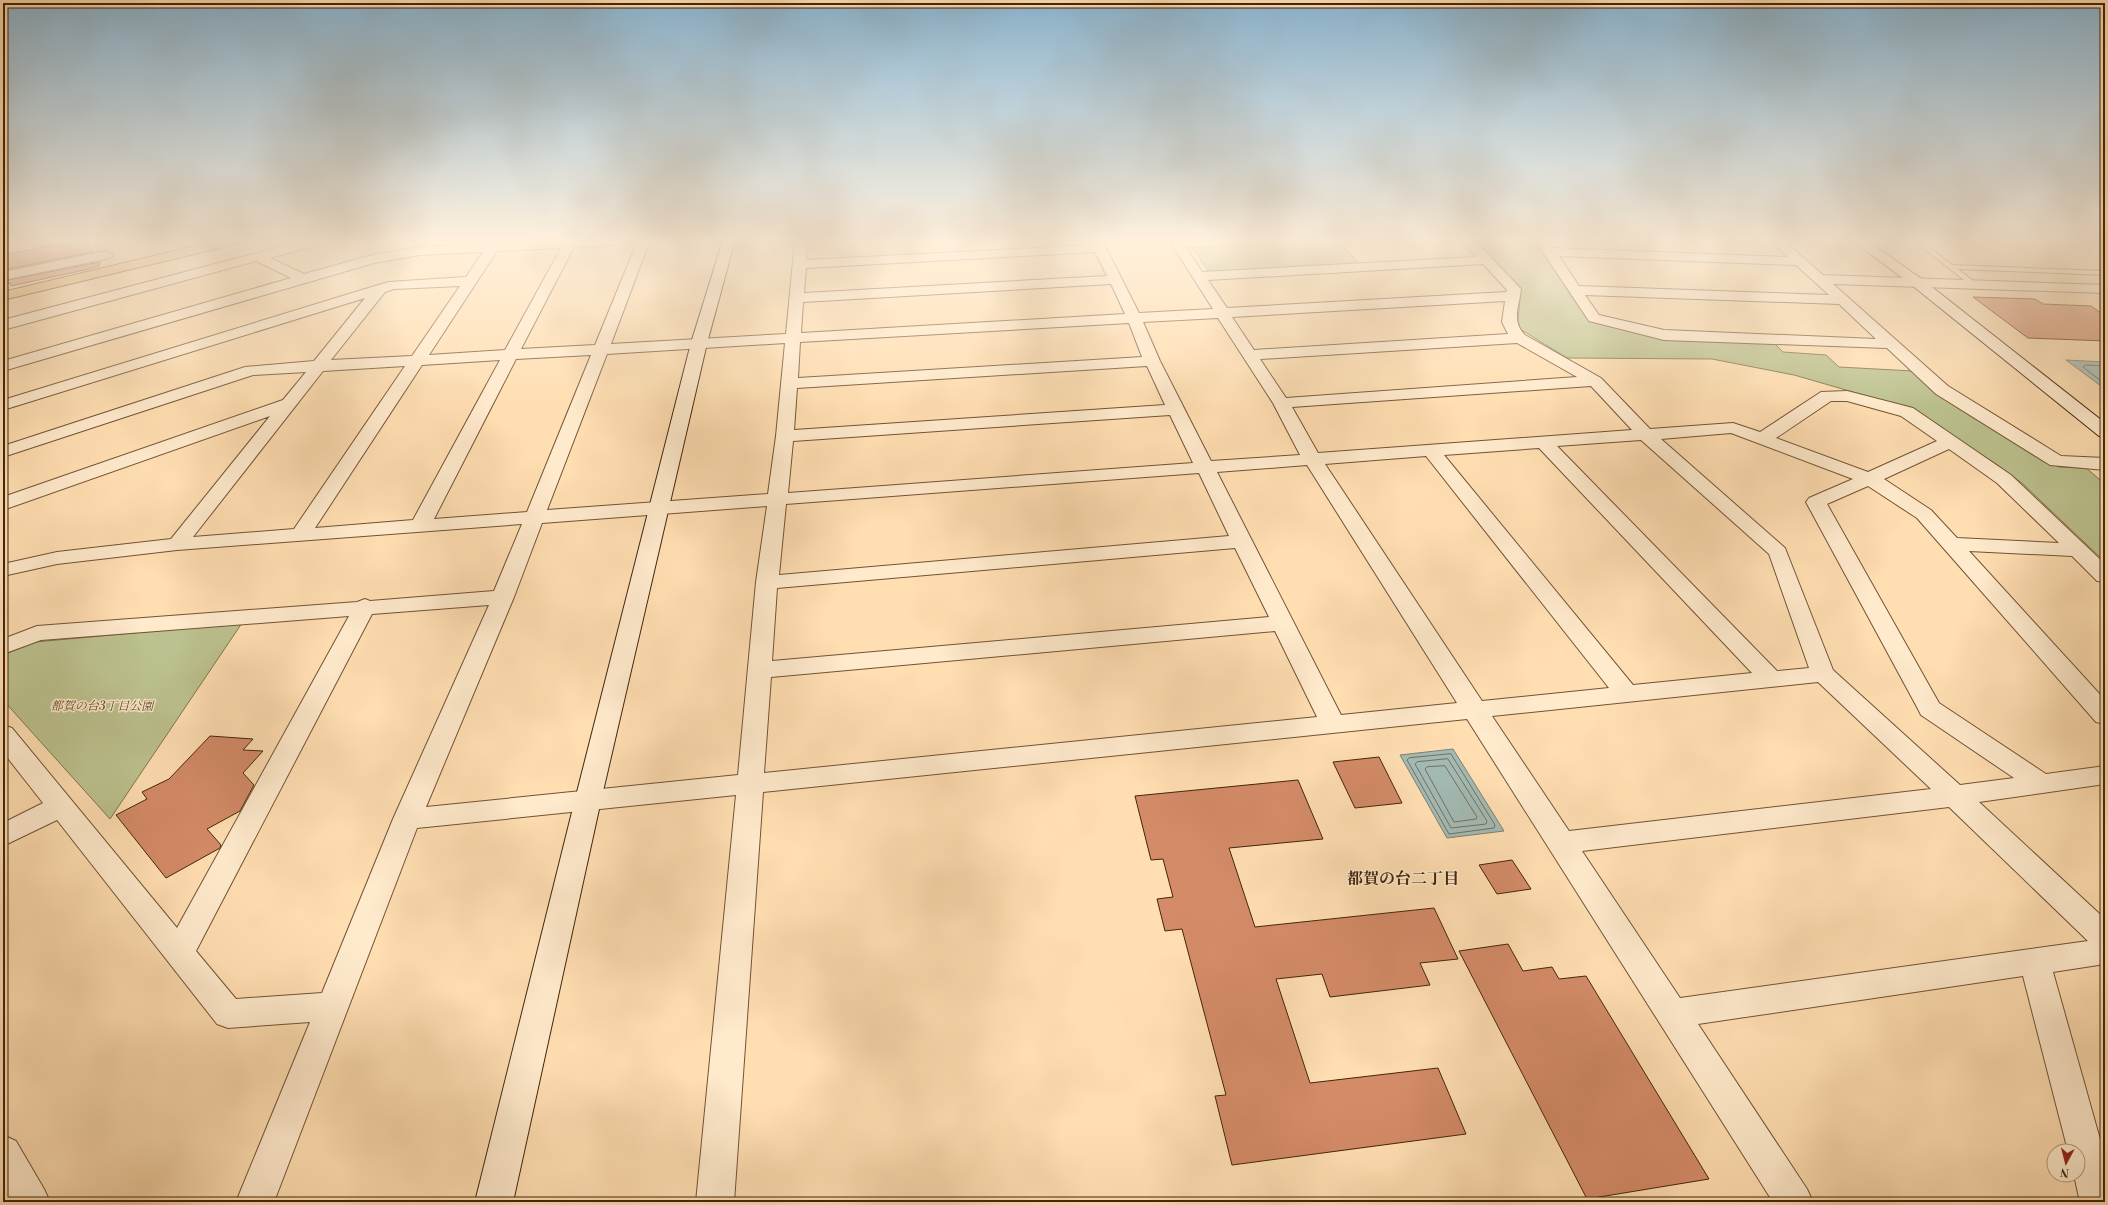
<svg xmlns="http://www.w3.org/2000/svg" width="2108" height="1205" viewBox="0 0 2108 1205" font-family="'Libre Bodoni','Noto Serif JP',serif">
  <rect width="100%" height="100%" fill="#ffdeb1"/>
  <filter id="stains"><feTurbulence type="fractalNoise" baseFrequency=".005" numOctaves="4"/><feColorMatrix values="0 0 0 0 .2 0 0 0 0 .09 0 0 0 0 .02 0 0 0 .5 -.17"/></filter>
  <radialGradient id="worn" r=".72"><stop offset=".6" stop-color="#630" stop-opacity="0"/><stop offset="1" stop-color="#630" stop-opacity=".3"/></radialGradient>
  <g fill="#bcc28f" stroke="#80744d">
    <polygon points="1291,240 1336,240 1360,264 1209,272 1190,245"/>
    <polygon points="1475,240 1534,240 1587,319 1664,339 1774,343 1783,352 1826,355 1839,367 1913,371 1934,390 2059,467 2086,468 2105,484 2105,562 2023,484 1999,466 1912,409 1794,375 1712,359 1567,358 1520,329 1518,320 1521,289"/>
    <polygon points="242,623 110,819 3,700 3,655 35,642"/>
  </g>
  <g fill="#a3bbb5" stroke="#7d7f71">
    <polygon points="2066,360 2105,362 2105,389"/>
    <polygon points="1453,749 1504,831 1447,838 1400,755"/>
  </g>
  <g fill="none" stroke-linecap="round" stroke-linejoin="round">
    <g stroke="#737060" stroke-width="1">
      <polyline points="2105,366 2085,365 2083,367 2105,384"/>
      <polygon points="1451,754 1495,825 1494,828 1449,834 1407,760 1409,758"/>
      <polygon points="1448,759 1487,821 1486,824 1451,828 1415,764 1417,762"/>
      <polygon points="1445,766 1477,817 1476,819 1454,822 1425,769 1427,767"/>
    </g>
  </g>
  <g fill="#d48b68" stroke="#43250b">
    <polygon points="63,240 84,240 93,252 3,270 3,255 56,245"/>
    <polygon points="100,262 99,266 89,269 11,286 10,283 3,285 3,281"/>
    <polygon points="1973,297 2035,299 2043,304 2091,306 2105,316 2105,341 2028,338"/>
    <polygon points="210,736 253,739 243,750 263,751 243,773 254,785 240,811 207,829 221,845 220,848 166,878 116,815 147,799 142,792 169,779"/>
    <polygon points="1379,757 1402,803 1355,808 1333,762"/>
    <polygon points="1298,780 1323,839 1229,848 1255,927 1434,908 1458,959 1420,963 1430,985 1330,997 1322,974 1276,979 1310,1083 1438,1068 1466,1134 1232,1165 1215,1096 1226,1095 1182,929 1165,931 1157,899 1173,897 1163,859 1151,860 1135,796"/>
    <polygon points="1512,860 1531,889 1497,894 1479,865"/>
    <polygon points="1508,944 1523,971 1552,967 1559,979 1586,976 1709,1179 1587,1199 1459,951"/>
  </g>
  <g fill="none" stroke-linecap="round" stroke-linejoin="round">
    <g stroke="#725334" stroke-width="2">
      <g id="lane">
        <polygon points="1913,240 1920,240 1952,265 2105,271 2105,275 1958,269 1976,283 1976,287 1973,287"/>
        <polygon points="2076,240 2105,242 2105,246 2080,242"/>
      </g>
    </g>
    <g stroke="#725334" stroke-width="2">
      <g id="street">
        <polygon points="36,240 62,240 56,244 3,254 3,246"/>
        <path d="M 306,240 L 326,240 L 325,243 L 270,258 L 304,274 L 372,255 L 420,247 L 560,240 L 637,240 L 636,243 L 631,244 L 574,247 L 521,349 L 595,345 L 638,240 L 650,240 L 611,344 L 786,334 L 795,240 L 807,240 L 806,260 L 1092,245 L 1090,240 L 1102,240 L 1139,313 L 1213,309 L 1169,240 L 1261,240 L 1255,244 L 1186,247 L 1202,272 L 1476,257 L 1461,240 L 1474,240 L 1521,289 C 1519,307 1511,321 1525,335 L 1601,378 L 1650,429 L 1733,423 L 1760,432 L 1821,392 L 1847,391 L 1913,408 L 2011,475 L 2105,564 L 2105,582 L 2097,581 L 2072,556 L 1969,551 L 2105,700 L 2105,724 L 2096,722 L 1917,518 L 1868,486 L 1827,504 L 1939,703 L 2046,774 L 2105,766 L 2105,784 L 1979,802 L 2105,919 L 2105,964 L 2053,972 L 2105,1157 L 2105,1202 L 2080,1202 L 2074,1175 L 2078,1175 L 2078,1151 L 2068,1151 L 2023,976 L 1698,1024 L 1807,1189 L 1813,1202 L 1773,1202 L 1467,719 L 763,792 L 734,1202 L 696,1202 L 736,795 L 417,828 L 274,1202 L 236,1202 L 310,1022 L 228,1028 L 217,1024 L 57,820 L 3,846 L 3,823 L 43,803 L 3,752 L 3,725 L 12,728 L 177,928 L 349,616 L 41,640 L 3,654 L 3,639 L 37,626 L 357,602 L 365,599 L 370,601 L 494,591 L 522,524 L 177,550 L 57,564 L 3,576 L 3,564 L 57,552 L 171,539 L 270,416 L 3,510 L 3,497 L 283,400 L 306,372 L 253,375 L 3,457 L 3,446 L 245,367 L 314,361 L 365,298 L 3,410 L 3,400 L 388,282 L 466,277 L 483,252 L 420,255 L 374,263 L 3,371 L 3,361 L 291,278 L 256,261 L 3,330 L 3,320 ZM 561,248 L 505,350 L 429,355 L 497,251 ZM 1095,252 L 1107,276 L 804,293 L 806,268 ZM 1483,264 L 1507,290 L 1506,292 L 1227,308 L 1208,280 ZM 1111,284 L 1125,314 L 801,333 L 803,302 ZM 460,286 L 412,356 L 331,360 L 385,292 L 394,289 ZM 1505,301 L 1502,322 L 1508,334 L 1254,350 L 1232,317 ZM 1218,318 L 1273,403 L 1300,455 L 1211,461 L 1160,361 L 1143,322 ZM 1129,323 L 1142,357 L 798,378 L 800,342 ZM 785,343 L 776,436 L 768,494 L 547,510 L 607,354 ZM 1517,343 L 1577,377 L 1286,398 L 1260,359 ZM 591,355 L 527,512 L 434,519 L 516,359 ZM 500,360 L 413,520 L 315,528 L 422,365 ZM 405,366 L 294,529 L 193,537 L 323,371 ZM 1147,366 L 1165,405 L 794,430 L 797,388 ZM 1591,386 L 1632,430 L 1318,453 L 1292,407 ZM 1831,401 L 1847,401 L 1901,416 L 1937,441 L 1868,472 L 1776,438 ZM 1170,415 L 1193,463 L 788,493 L 793,441 ZM 1731,433 L 1853,479 L 1809,498 L 1806,502 L 1918,709 L 1921,715 L 2014,778 L 1960,785 L 1833,670 L 1785,548 L 1661,439 ZM 1641,440 L 1769,554 L 1809,668 L 1777,671 L 1557,446 ZM 1539,448 L 1752,673 L 1633,685 L 1444,455 ZM 1949,449 L 1997,483 L 2059,543 L 1957,538 L 1931,510 L 1884,479 ZM 1426,456 L 1609,688 L 1482,701 L 1325,464 ZM 1307,465 L 1457,703 L 1341,715 L 1217,472 ZM 1199,473 L 1229,536 L 779,575 L 786,504 ZM 767,506 L 756,582 L 738,775 L 426,807 L 514,597 L 542,523 ZM 1235,548 L 1269,617 L 772,661 L 777,588 ZM 489,605 L 393,819 L 322,993 L 236,999 L 196,951 L 372,614 ZM 1275,631 L 1317,717 L 764,773 L 771,677 ZM 1818,682 L 1931,789 L 1569,831 L 1492,716 ZM 1949,807 L 2088,941 L 1680,998 L 1582,851 Z"/>
        <path d="M 1535,240 L 1547,240 L 1553,248 L 1787,257 L 1770,240 L 1783,240 L 1823,275 L 2105,285 L 2105,293 L 1833,284 L 1948,386 L 2061,456 L 2105,458 L 2105,470 L 2050,465 L 1936,394 L 1887,348 L 1664,340 L 1589,321 ZM 1559,256 L 1796,265 L 1829,295 L 1579,286 ZM 1585,295 L 1839,304 L 1876,339 L 1664,330 L 1599,315 Z"/>
        <polygon points="106,251 113,255 111,258 3,280 3,272"/>
        <polygon points="3,1135 16,1141 44,1189 50,1202 11,1202 3,1188"/>
      </g>
    </g>
    <g stroke="#43250b" stroke-width="2">
      <g id="secondary">
        <polygon points="723,240 735,240 707,343 601,800 513,1202 475,1202 575,800 691,343"/>
        <polygon points="1852,240 1866,240 1923,280 2105,423 2105,437 2099,436 1913,286"/>
      </g>
    </g>
    <g stroke="#43250b" stroke-width="2">
      <polygon id="primary" points="220,240 241,240 240,243 3,300 3,292"/>
    </g>
    <use href="#lane" fill="#ffeacc" fill-rule="evenodd"/>
    <use href="#street" fill="#ffeacc" fill-rule="evenodd"/>
    <use href="#secondary" fill="#ffeacc" fill-rule="evenodd"/>
    <use href="#primary" fill="#f0bf78" fill-rule="evenodd"/>
  </g>
  <linearGradient id="sky" x2="0" y2="1"><stop stop-color="#8cb7d4"/><stop offset="0.59" stop-color="#fff0dc"/><stop offset="1" stop-color="#fff0dc" stop-opacity="0"/></linearGradient>
  <rect width="2108" height="408" fill="url(#sky)"/>
  <g text-anchor="middle" dominant-baseline="central" stroke-width="3" stroke-linejoin="round" paint-order="stroke">
    <g font-size="12" font-style="italic" fill="#614c2c" stroke="#ffeacc">
      <text x="102" y="706">都賀の台3丁目公園</text>
    </g>
    <g font-size="16" font-weight="bold" fill="#43250b" stroke="#ffeacc">
      <text x="1403" y="879">都賀の台二丁目</text>
    </g>
  </g>
  <rect width="2108" height="1205" fill="none" stroke="#ffdeb1" stroke-width="16"/>
  <rect x="4" y="4" width="2100" height="1197" fill="none" stroke="#43250b" stroke-width="2"/>
  <rect x="8" y="8" width="2092" height="1189" fill="none" stroke="#43250b"/>
  <g transform="translate(2066 1163) rotate(187)"><circle r="19" fill="#ffeacc" stroke="#b49b7f"/>
  <path d="M0-3L7 15L0 10L-7 15Z" fill="#8f2418"/>
  <text y="-6" font-size="11" font-weight="bold" text-anchor="middle" fill="#43250b">N</text>
  </g>
  <rect width="100%" height="100%" filter="url(#stains)"/>
  <rect width="100%" height="100%" fill="url(#worn)"/>
</svg>
